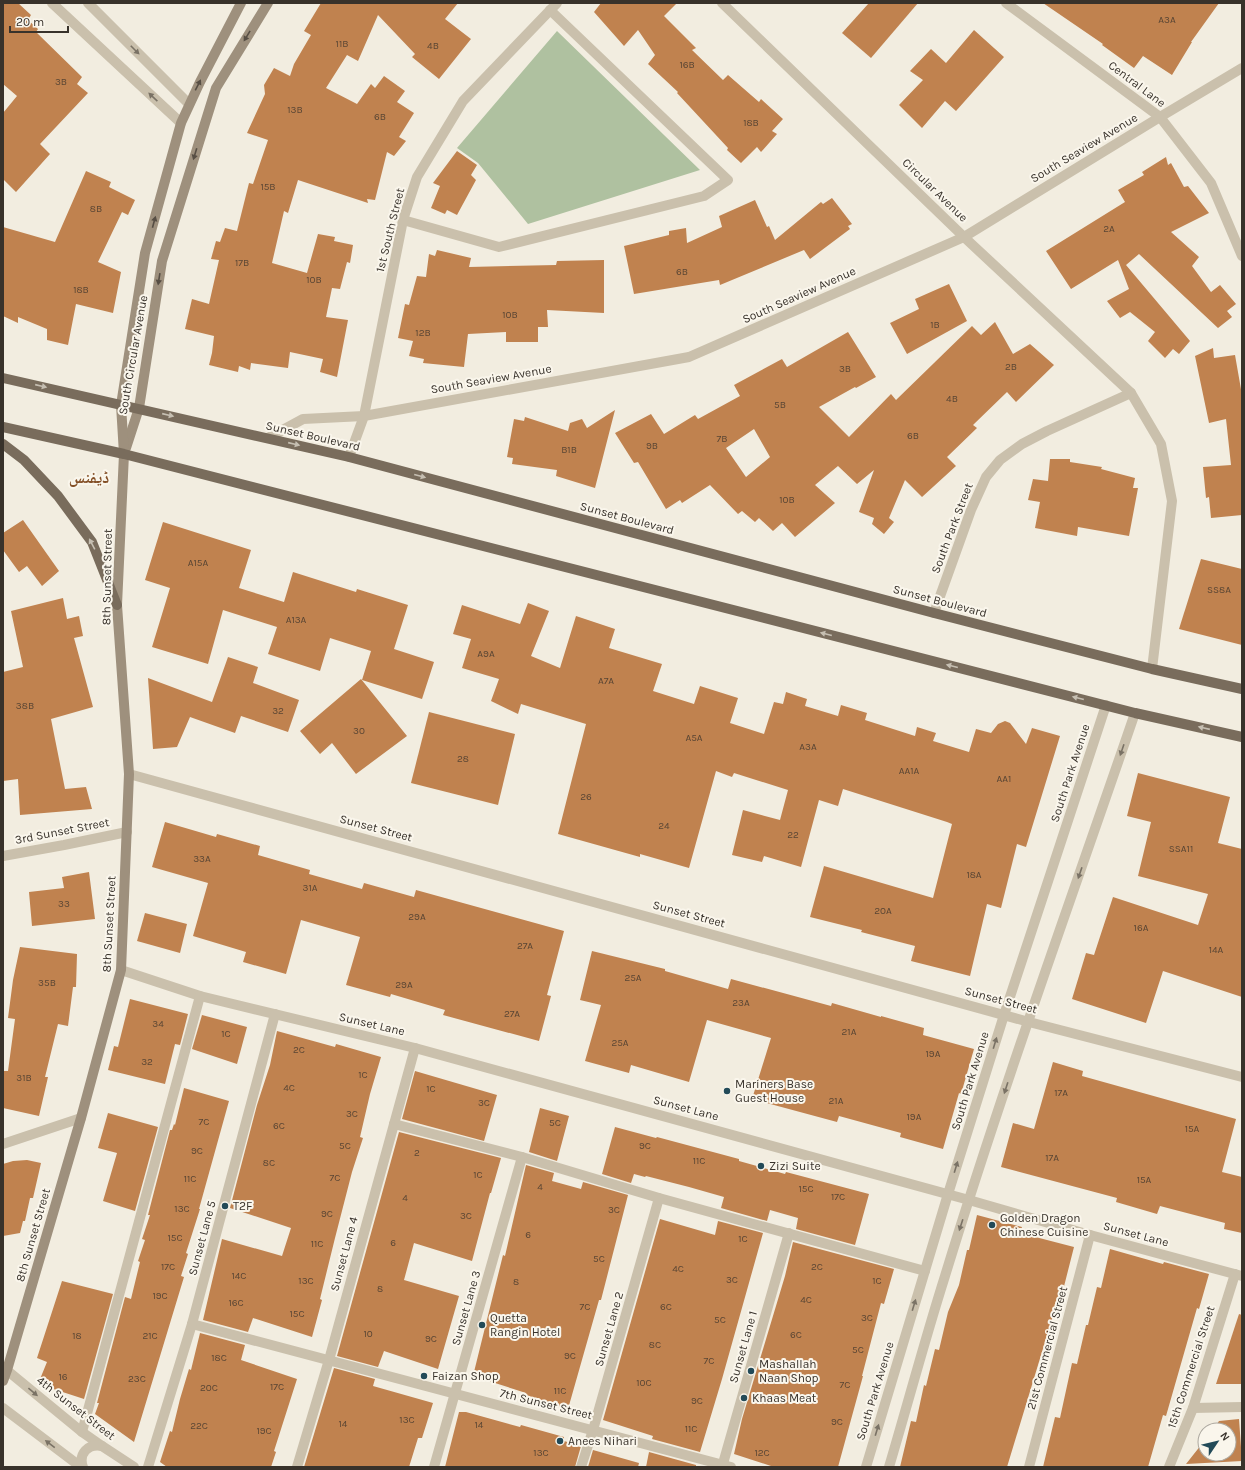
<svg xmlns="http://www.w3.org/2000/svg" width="1245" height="1470" viewBox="0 0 1245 1470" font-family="Karla,'Noto Naskh Arabic',sans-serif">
  <rect width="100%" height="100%" fill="#f2ede0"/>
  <polygon fill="#afc1a0" points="557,31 700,170 528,224 478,163 457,148"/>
  <g fill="#c0824f" fill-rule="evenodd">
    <polygon points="3,3 18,3 31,15 28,20 38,29 36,32 82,77 77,84 88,93 40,144 50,154 16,192 3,179 3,113 17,96 3,84"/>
    <polygon points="321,3 458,3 445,19 471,39 439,79 412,57 415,54 378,15 358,61 347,55 326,88 357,104 371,84 375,88 384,76 405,91 397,102 414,113 399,137 406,141 394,156 387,152 375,200 367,199 368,203 298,180 288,213 284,211 272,263 307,273 318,234 335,237 334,241 353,245 350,263 347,262 340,289 332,288 326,317 348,320 337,377 320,372 323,359 290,352 288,368 251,363 250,370 239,366 238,372 209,365 212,353 214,336 185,329 192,299 209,304 219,260 211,259 216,241 220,242 225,228 237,231 249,183 253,184 268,140 247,133 265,94 264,85 274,68 290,76 294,64 311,35 304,31"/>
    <polygon points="601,3 677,3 664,16 696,48 692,50 723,80 728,75 759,102 761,99 783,119 772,131 777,134 761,152 757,147 741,163 727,150 728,148 677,93 678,92 648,64 655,55 638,30 624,46 594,12"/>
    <polygon points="869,3 918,3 871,58 842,33"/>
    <polygon points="1043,3 1219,3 1191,42 1192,42 1172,75 1143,56 1134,68 1102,45 1103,44"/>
    <polygon points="974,30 1004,57 956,111 945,101 922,128 899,105 923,80 910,71 931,49 946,63"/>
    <polygon points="457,151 477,165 471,175 476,180 457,215 447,210 445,214 431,208 440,186 433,183"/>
    <polygon points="1166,157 1168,165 1171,163 1184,187 1188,186 1209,213 1171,232 1199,257 1192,266 1211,292 1220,285 1236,304 1227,311 1232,317 1218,328 1139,254 1126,265 1190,341 1179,354 1173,349 1165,358 1148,341 1155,332 1130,312 1120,318 1107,301 1129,289 1118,260 1071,289 1046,251 1125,202 1118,190 1144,175 1142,172"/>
    <polygon points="86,171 111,182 109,187 135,200 128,215 122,212 98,262 121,272 113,313 76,304 68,345 47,340 47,329 18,317 18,323 3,316 3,227 55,242"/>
    <polygon points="832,198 852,224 848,226 850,229 810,259 804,250 720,285 719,280 634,294 624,246 669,235 669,231 686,228 687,243 722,227 719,216 755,200 767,227 769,226 775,240 821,202 823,204"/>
    <polygon points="437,250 471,258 469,267 556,265 557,261 604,260 604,313 547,310 548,327 538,327 538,342 506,342 506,332 468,334 464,367 423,363 424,359 409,356 413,341 398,338 405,304 409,305 417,276 426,277 429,254 435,256"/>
    <polygon points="949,284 967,321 907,354 890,323 919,309 915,299"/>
    <path d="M 995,322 L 1013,354 L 1030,344 L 1054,365 L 1016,402 L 1007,392 L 973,425 L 977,428 L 947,457 L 956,466 L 922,497 L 905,480 L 889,518 L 894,522 L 884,534 L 872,524 L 874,518 L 859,512 L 874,470 L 857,484 L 838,466 L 815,485 L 835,503 L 795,537 L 782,523 L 773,531 L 759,518 L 755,522 L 742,511 L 738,514 L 710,485 L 682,503 L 680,500 L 666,509 L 638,462 L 634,463 L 615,433 L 651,414 L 664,434 L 695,415 L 698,419 L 740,396 L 734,385 L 782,359 L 787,367 L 848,332 L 876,377 L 856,388 L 855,387 L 819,407 L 849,437 L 891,394 L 896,400 L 972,326 L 981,335 ZM 754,429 L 770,457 L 746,477 L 726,448 Z"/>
    <polygon points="1213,348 1214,358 1235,355 1242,395 1242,515 1211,518 1209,497 1206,498 1203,467 1231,465 1226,419 1209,423 1195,356"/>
    <polygon points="615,410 595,488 556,476 557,470 512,464 513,458 507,457 514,419 524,421 525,417 568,431 570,423 582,419 587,428"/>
    <polygon points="1050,459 1070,459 1070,462 1102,467 1101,469 1135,478 1133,488 1138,488 1129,536 1078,527 1077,536 1035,528 1040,502 1028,500 1033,479 1048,481"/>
    <polygon points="23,520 59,571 42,586 27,566 19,572 3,550 3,533"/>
    <polygon points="163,522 251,550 239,588 284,602 293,572 356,592 357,589 408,605 394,649 434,662 422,699 362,680 371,651 330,638 320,671 268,654 277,627 223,610 208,664 152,647 170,588 145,580"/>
    <polygon points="1201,559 1242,569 1242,645 1179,629"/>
    <polygon points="63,598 67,619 79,616 83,636 74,638 93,707 51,719 65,789 86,787 92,809 20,815 18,779 3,781 3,672 23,667 11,611"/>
    <polygon points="528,603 549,611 531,656 560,668 576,616 615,629 609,648 662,664 653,691 694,704 700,686 738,698 730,723 764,734 774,702 783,704 786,692 807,699 805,706 838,716 841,705 867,713 865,720 915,736 917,727 936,733 933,741 969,752 976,729 991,733 998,724 1005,721 1010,723 1026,744 1032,728 1060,736 1026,847 1017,844 1001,908 987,904 970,976 911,961 915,946 861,932 862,930 810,917 824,866 933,898 952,824 947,822 843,789 838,806 819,800 801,867 764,856 762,862 732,855 743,810 780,820 788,790 734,773 732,777 716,771 689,868 640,854 640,857 558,834 586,724 521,704 518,714 491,701 499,679 462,668 471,639 453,634 462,605 520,624"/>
    <polygon points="228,657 258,667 253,683 299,700 288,732 241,716 235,733 190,717 177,747 153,749 148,678 212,702"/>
    <polygon points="361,679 407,736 356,774 332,743 320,754 300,731"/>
    <polygon points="429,712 515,734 498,805 411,783"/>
    <polygon points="1138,773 1230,797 1218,843 1242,849 1242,997 1163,971 1146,1023 1072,999 1086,953 1094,955 1113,897 1198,925 1208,894 1138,876 1151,822 1127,816"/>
    <polygon points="165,822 216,837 217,834 260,846 258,855 310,870 309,874 362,889 364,883 414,897 416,890 564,931 547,995 551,996 539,1041 443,1015 445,1010 391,994 390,997 346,985 360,937 301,920 286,974 243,962 246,952 193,936 208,883 152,867"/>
    <polygon points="89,872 95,919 32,926 29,892 64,888 62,877"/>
    <polygon points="145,913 187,924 180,953 137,941"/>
    <polygon points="20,947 77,954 76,987 73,987 68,1026 58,1024 45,1077 48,1077 39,1116 3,1108 3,1071 8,1071 15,1019 8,1018 13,980"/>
    <polygon points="592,951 665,969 665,971 728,989 731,979 831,1006 832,1003 881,1017 881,1016 924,1028 923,1035 974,1049 961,1094 959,1093 943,1149 900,1137 901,1133 839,1116 837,1122 752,1099 771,1038 707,1020 689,1082 631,1065 629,1073 585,1061 601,1005 580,1000"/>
    <polygon points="130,999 188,1014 180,1045 175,1044 165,1084 108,1070 114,1046 118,1047"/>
    <polygon points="202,1015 247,1027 237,1064 192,1049"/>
    <polygon points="277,1031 335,1047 336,1044 381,1057 370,1094 360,1137 363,1138 352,1172 335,1238 320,1299 322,1300 312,1337 253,1318 248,1332 203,1320 222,1239 282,1256 291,1228 230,1208 257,1105 270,1065"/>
    <polygon points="1053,1062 1083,1071 1082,1076 1236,1119 1222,1172 1242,1177 1242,1233 1224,1229 1225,1223 1160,1206 1157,1214 1116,1202 1117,1198 1001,1167 1013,1123 1034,1129"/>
    <polygon points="415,1071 497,1095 484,1141 402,1119"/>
    <polygon points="184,1088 229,1101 199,1209 200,1209 186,1253 188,1254 181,1276 184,1277 134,1442 95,1414 99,1403 97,1403 125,1297 131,1299 140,1262 138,1261 145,1240 142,1239 150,1215 148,1215 170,1130 172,1130 174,1124 175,1125"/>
    <polygon points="540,1108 569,1116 557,1161 529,1152"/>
    <polygon points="108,1113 158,1127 135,1211 103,1201 117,1153 98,1148"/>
    <polygon points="615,1127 656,1138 657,1137 739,1159 739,1161 785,1174 786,1172 869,1194 855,1245 796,1229 798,1218 770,1210 767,1221 721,1208 724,1197 689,1187 646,1176 645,1177 634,1174 631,1183 602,1174"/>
    <polygon points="399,1132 501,1158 491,1193 490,1193 472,1261 414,1243 404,1280 459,1296 438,1369 384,1351 378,1367 337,1356"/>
    <polygon points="27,1160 41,1163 33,1198 30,1198 25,1221 23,1221 20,1233 3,1236 3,1164 13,1161"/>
    <polygon points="526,1165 554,1173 552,1181 581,1189 583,1182 628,1195 601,1300 599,1300 568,1409 525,1395 526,1393 473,1376 503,1255 505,1256"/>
    <polygon points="977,1215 1022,1227 1020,1233 1074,1247 1058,1310 1055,1309 1007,1467 900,1467 911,1421 916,1422 924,1385 926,1386 935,1349 939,1350 948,1312 959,1285 967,1250 969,1250"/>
    <polygon points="660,1219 715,1235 718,1221 763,1233 722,1379 700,1452 652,1439 653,1436 603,1420"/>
    <polygon points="793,1242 894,1269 884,1304 881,1303 862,1376 863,1376 838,1467 774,1467 734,1454 742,1419 785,1276"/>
    <polygon points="1110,1249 1163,1264 1164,1262 1209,1274 1199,1309 1197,1308 1166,1416 1163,1415 1148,1467 1043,1467 1055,1417 1060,1418 1072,1363 1077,1364 1086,1325 1088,1325 1097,1287 1101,1288"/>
    <polygon points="62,1281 113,1294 84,1399 38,1384 47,1362 37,1358"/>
    <polygon points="1239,1314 1242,1315 1242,1384 1216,1384"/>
    <polygon points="200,1333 245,1345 241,1360 297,1379 274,1451 276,1452 271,1467 167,1467 160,1462 170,1431 172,1432 180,1399 189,1369 191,1370"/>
    <polygon points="334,1368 375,1379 373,1386 433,1403 422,1438 418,1438 409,1467 304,1467"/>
    <polygon points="459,1412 466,1412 520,1427 521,1425 564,1437 564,1441 581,1446 575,1467 445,1467"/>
    <polygon points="1239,1419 1242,1461 1186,1464 1205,1440 1205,1454 1229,1454 1229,1430 1213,1430 1219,1421"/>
    <polygon points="593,1450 639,1463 638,1467 588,1467"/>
    <polygon points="649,1452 696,1465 696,1467 646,1467"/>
  </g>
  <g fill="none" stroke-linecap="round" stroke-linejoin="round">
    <g stroke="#cac0ac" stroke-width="10">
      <polyline points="52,3 181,123"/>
      <polyline points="88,3 189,104"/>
      <polyline points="1006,3 1160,117 1211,183 1242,256"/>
      <polyline points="403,220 499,247 704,196 728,180 550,10"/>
      <polyline points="268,438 303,419 364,416 403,220 417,177 463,101 557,3"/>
      <polyline points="349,457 364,416 689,357 964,237 1160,117 1242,68"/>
      <polyline points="934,613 971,510 986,477 1000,460 1022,444 1047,431 1131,393"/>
      <polyline points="129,774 1029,1022 1242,1077"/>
      <polyline points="3,856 64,845 127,832"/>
      <polyline points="121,970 200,996 415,1048 969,1200 1090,1235 1242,1276"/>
      <polyline points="394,1124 522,1157 659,1198 925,1271"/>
      <polyline points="3,1144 81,1118"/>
      <polyline points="192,1324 731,1467"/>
      <polyline points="1193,1408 1242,1407"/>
      <polyline points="82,1432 200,996"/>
      <polyline points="148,1467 192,1324 275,1014"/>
      <polyline points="297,1467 329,1360 415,1048"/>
      <polyline points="434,1467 522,1157"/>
      <polyline points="581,1467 593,1430 659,1198"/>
      <polyline points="722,1467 789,1233"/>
      <polyline points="1029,1467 1090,1235"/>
      <polyline points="1169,1467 1193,1408 1235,1274"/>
    </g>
    <g stroke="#cac0ac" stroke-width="10">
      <polyline points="722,3 964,237 1131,393 1161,444 1172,501 1152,669"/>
      <polyline points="3,1367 82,1432 102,1446 134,1467"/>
      <polyline points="3,1408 81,1467"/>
      <path d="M 83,1467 C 78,1454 88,1443 102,1446"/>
      <polyline points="866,1467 948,1194 1004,1015 1106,705"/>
      <path d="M 889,1467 C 908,1403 925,1339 945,1276 C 1003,1086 1071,900 1135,713"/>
    </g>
    <g stroke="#9e907d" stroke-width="10">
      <polyline points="126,448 139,408 162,261 216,88 268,3"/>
      <polyline points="3,1381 7,1370 81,1118 121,970 129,774 117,605 124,454 121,405 145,253 181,123 200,82 241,3"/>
    </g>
    <g stroke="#796c5c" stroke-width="10">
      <polyline points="3,378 349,457 934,613 1152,669 1242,689"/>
      <polyline points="3,427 124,454 1135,713 1242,737"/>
      <polyline points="3,444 24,460 58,496 92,542 117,605"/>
    </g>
  </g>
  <defs><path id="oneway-solid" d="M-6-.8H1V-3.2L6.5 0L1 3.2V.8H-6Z"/></defs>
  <g fill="#574e44">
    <use href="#oneway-solid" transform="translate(247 36) rotate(121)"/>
    <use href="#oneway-solid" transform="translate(198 85) rotate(-63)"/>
    <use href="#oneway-solid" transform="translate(195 154) rotate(107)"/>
    <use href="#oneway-solid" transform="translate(154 222) rotate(-75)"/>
    <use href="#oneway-solid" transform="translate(159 279) rotate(99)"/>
  </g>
  <g fill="#7a7265">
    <use href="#oneway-solid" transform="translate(135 50) rotate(45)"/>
    <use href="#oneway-solid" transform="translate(153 97) rotate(-137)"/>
    <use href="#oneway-solid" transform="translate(1122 750) rotate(109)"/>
    <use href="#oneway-solid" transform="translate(1080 873) rotate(109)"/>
    <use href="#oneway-solid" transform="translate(995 1043) rotate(-73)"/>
    <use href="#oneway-solid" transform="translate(1006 1088) rotate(108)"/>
    <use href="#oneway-solid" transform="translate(956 1167) rotate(-73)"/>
    <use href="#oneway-solid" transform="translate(961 1225) rotate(108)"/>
    <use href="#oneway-solid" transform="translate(914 1305) rotate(-73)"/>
    <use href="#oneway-solid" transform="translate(33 1392) rotate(40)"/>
    <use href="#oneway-solid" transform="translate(877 1430) rotate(-73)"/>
    <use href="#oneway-solid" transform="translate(50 1444) rotate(-143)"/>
  </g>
  <g fill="#c6bfb2">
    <use href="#oneway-solid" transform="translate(41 386) rotate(13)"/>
    <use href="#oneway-solid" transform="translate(168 415) rotate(13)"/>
    <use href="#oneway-solid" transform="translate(294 444) rotate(13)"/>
    <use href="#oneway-solid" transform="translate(420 476) rotate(15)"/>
    <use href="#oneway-solid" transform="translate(92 544) rotate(-118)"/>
    <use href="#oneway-solid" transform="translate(826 634) rotate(-166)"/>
    <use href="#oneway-solid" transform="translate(952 666) rotate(-166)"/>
    <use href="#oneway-solid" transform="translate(1078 698) rotate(-166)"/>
    <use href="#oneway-solid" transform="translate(1204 728) rotate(-167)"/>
  </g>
  <g fill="#224a58" stroke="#faf6ec" stroke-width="1.5">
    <circle cx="727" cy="1091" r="4"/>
    <circle cx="761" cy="1166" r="4"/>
    <circle cx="225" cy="1206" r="4"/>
    <circle cx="992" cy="1225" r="4"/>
    <circle cx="482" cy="1325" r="4"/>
    <circle cx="751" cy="1371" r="4"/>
    <circle cx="424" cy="1376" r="4"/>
    <circle cx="744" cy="1398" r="4"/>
    <circle cx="560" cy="1441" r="4"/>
  </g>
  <g text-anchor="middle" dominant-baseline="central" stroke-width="4" stroke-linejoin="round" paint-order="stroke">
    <g font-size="10" fill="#5a4634">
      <text x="1167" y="20">A3A</text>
      <text x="342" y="44">11B</text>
      <text x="433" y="46">4B</text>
      <text x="687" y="65">16B</text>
      <text x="61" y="82">3B</text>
      <text x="295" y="110">13B</text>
      <text x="380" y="117">6B</text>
      <text x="751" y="123">18B</text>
      <text x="268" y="187">15B</text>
      <text x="96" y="209">8B</text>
      <text x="1109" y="229">2A</text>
      <text x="242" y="263">17B</text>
      <text x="682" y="272">6B</text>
      <text x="314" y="280">10B</text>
      <text x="81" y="290">18B</text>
      <text x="510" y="315">10B</text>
      <text x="935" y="325">1B</text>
      <text x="423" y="333">12B</text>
      <text x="1011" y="367">2B</text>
      <text x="845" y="369">3B</text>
      <text x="952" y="399">4B</text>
      <text x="780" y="405">5B</text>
      <text x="913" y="436">6B</text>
      <text x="722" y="439">7B</text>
      <text x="652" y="446">9B</text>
      <text x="569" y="450">B1B</text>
      <text x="787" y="500">10B</text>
      <text x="198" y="563">A15A</text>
      <text x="1219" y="590">SS8A</text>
      <text x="296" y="620">A13A</text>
      <text x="486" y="654">A9A</text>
      <text x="606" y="681">A7A</text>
      <text x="25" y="706">38B</text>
      <text x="278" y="711">32</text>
      <text x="359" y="731">30</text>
      <text x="694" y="738">A5A</text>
      <text x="808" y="747">A3A</text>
      <text x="463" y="759">28</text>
      <text x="909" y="771">AA1A</text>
      <text x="1004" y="779">AA1</text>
      <text x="586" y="797">26</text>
      <text x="664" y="826">24</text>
      <text x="793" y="835">22</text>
      <text x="1181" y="849">SSA11</text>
      <text x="202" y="859">33A</text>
      <text x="974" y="875">18A</text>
      <text x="310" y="888">31A</text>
      <text x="64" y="904">33</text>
      <text x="883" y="911">20A</text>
      <text x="417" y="917">29A</text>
      <text x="1141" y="928">16A</text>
      <text x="525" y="946">27A</text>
      <text x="1216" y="950">14A</text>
      <text x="633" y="978">25A</text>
      <text x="47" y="983">35B</text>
      <text x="404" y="985">29A</text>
      <text x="741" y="1003">23A</text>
      <text x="512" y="1014">27A</text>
      <text x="158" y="1024">34</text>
      <text x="849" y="1032">21A</text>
      <text x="226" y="1034">1C</text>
      <text x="620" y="1043">25A</text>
      <text x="299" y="1050">2C</text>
      <text x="933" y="1054">19A</text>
      <text x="147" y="1062">32</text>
      <text x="363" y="1075">1C</text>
      <text x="24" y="1078">31B</text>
      <text x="289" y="1088">4C</text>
      <text x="431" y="1089">1C</text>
      <text x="1061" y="1093">17A</text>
      <text x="836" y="1101">21A</text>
      <text x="484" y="1103">3C</text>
      <text x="352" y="1114">3C</text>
      <text x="914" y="1117">19A</text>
      <text x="204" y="1122">7C</text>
      <text x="555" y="1123">5C</text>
      <text x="279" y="1126">6C</text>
      <text x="1192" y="1129">15A</text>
      <text x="345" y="1146">5C</text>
      <text x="645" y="1146">9C</text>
      <text x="197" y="1151">9C</text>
      <text x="417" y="1153">2</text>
      <text x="1052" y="1158">17A</text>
      <text x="699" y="1161">11C</text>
      <text x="269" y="1163">8C</text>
      <text x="478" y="1175">1C</text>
      <text x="335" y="1178">7C</text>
      <text x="190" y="1179">11C</text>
      <text x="1144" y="1180">15A</text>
      <text x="540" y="1187">4</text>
      <text x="806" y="1189">15C</text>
      <text x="838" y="1197">17C</text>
      <text x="405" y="1198">4</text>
      <text x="182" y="1209">13C</text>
      <text x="614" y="1210">3C</text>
      <text x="327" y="1214">9C</text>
      <text x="466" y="1216">3C</text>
      <text x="528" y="1235">6</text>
      <text x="175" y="1238">15C</text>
      <text x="743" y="1239">1C</text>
      <text x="393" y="1243">6</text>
      <text x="317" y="1244">11C</text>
      <text x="599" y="1259">5C</text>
      <text x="168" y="1267">17C</text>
      <text x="817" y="1267">2C</text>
      <text x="678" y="1269">4C</text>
      <text x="239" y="1276">14C</text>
      <text x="732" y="1280">3C</text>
      <text x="306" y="1281">13C</text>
      <text x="877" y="1281">1C</text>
      <text x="516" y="1282">8</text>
      <text x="380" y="1289">8</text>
      <text x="160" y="1296">19C</text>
      <text x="806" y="1300">4C</text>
      <text x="236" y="1303">16C</text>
      <text x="585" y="1307">7C</text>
      <text x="666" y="1307">6C</text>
      <text x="297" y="1314">15C</text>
      <text x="867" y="1318">3C</text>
      <text x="720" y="1320">5C</text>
      <text x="368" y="1334">10</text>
      <text x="796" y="1335">6C</text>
      <text x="77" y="1336">18</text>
      <text x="150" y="1336">21C</text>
      <text x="431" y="1339">9C</text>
      <text x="655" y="1345">8C</text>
      <text x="858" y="1350">5C</text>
      <text x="570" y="1356">9C</text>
      <text x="219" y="1358">18C</text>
      <text x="709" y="1361">7C</text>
      <text x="63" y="1377">16</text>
      <text x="137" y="1379">23C</text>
      <text x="644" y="1383">10C</text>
      <text x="845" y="1385">7C</text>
      <text x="277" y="1387">17C</text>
      <text x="209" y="1388">20C</text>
      <text x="560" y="1391">11C</text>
      <text x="697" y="1401">9C</text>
      <text x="407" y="1420">13C</text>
      <text x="837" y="1422">9C</text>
      <text x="343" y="1424">14</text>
      <text x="479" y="1425">14</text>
      <text x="199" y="1426">22C</text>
      <text x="691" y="1429">11C</text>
      <text x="264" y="1431">19C</text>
      <text x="541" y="1453">13C</text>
      <text x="762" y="1453">12C</text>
    </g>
    <g font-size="12" fill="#38322b" stroke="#faf6ec">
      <text transform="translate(1137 84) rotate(37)">Central Lane</text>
      <text transform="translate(1084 148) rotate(-31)">South Seaview Avenue</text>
      <text transform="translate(935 190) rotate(44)">Circular Avenue</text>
      <text transform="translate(390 230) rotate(-76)">1st South Street</text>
      <text transform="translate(799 295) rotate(-24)">South Seaview Avenue</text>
      <text transform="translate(133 355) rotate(-80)">South Circular Avenue</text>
      <text transform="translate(491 379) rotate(-10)">South Seaview Avenue</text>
      <text transform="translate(313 436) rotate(13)">Sunset Boulevard</text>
      <text transform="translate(627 518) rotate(15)">Sunset Boulevard</text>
      <text transform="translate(952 528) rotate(-69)">South Park Street</text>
      <text transform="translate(107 577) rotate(-89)">8th Sunset Street</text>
      <text transform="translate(940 601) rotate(15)">Sunset Boulevard</text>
      <text transform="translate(1070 773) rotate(-72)">South Park Avenue</text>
      <text transform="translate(376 828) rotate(15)">Sunset Street</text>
      <text transform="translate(62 831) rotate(-11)">3rd Sunset Street</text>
      <text transform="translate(689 914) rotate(15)">Sunset Street</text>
      <text transform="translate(109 924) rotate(-87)">8th Sunset Street</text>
      <text transform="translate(1001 1000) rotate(15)">Sunset Street</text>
      <text transform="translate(372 1024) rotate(13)">Sunset Lane</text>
      <text transform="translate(970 1081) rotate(-73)">South Park Avenue</text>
      <text transform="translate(686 1108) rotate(15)">Sunset Lane</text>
      <text transform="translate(1136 1234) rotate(15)">Sunset Lane</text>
      <text transform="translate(33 1235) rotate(-74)">8th Sunset Street</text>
      <text transform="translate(202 1238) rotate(-75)">Sunset Lane 5</text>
      <text transform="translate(344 1254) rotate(-75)">Sunset Lane 4</text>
      <text transform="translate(466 1308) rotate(-74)">Sunset Lane 3</text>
      <text transform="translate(609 1329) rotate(-74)">Sunset Lane 2</text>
      <text transform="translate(743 1347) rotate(-74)">Sunset Lane 1</text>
      <text transform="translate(1047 1348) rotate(-75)">21st Commercial Street</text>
      <text transform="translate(1191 1367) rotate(-72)">15th Commercial Street</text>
      <text transform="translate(875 1391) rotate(-73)">South Park Avenue</text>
      <text transform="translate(546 1404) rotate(14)">7th Sunset Street</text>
      <text transform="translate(76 1408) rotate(38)">4th Sunset Street</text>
    </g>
    <g font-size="12" fill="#38322b" stroke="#faf6ec" text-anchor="start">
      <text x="735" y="1084">Mariners Base<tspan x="735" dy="14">Guest House</tspan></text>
      <text x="769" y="1166">Zizi Suite</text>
      <text x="233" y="1206">T2F</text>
      <text x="1000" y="1218">Golden Dragon<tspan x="1000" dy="14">Chinese Cuisine</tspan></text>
      <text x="490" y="1318">Quetta<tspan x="490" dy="14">Rangin Hotel</tspan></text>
      <text x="759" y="1364">Mashallah<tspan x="759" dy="14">Naan Shop</tspan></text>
      <text x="432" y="1376">Faizan Shop</text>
      <text x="752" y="1398">Khaas Meat</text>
      <text x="568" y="1441">Anees Nihari</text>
    </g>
    <g font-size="16" font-weight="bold" fill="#845027" stroke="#faf6ec">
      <text x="89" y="477">ڈیفنس</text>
    </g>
  </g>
  <rect width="1245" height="1470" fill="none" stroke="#38322b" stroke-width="8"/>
  <g transform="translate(1217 1442) rotate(55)"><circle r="19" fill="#faf6ec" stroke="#aca89f"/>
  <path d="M0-3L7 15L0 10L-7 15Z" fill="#224a58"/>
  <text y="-6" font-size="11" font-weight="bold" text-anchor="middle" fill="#38322b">N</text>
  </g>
  <path d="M10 26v6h58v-6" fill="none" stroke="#38322b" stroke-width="2"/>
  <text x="16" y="26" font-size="12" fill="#38322b" stroke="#faf6ec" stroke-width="3" paint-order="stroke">20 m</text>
</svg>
